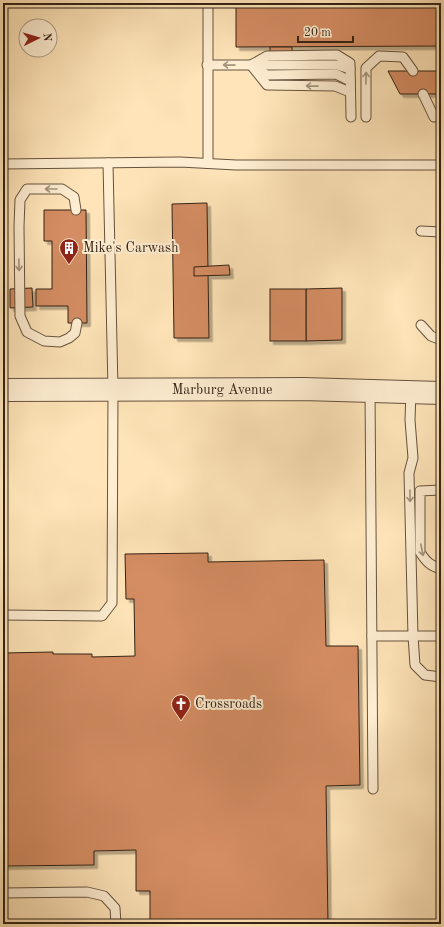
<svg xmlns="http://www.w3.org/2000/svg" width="444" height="927" viewBox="0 0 444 927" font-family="'Old Standard TT',serif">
  <defs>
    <filter id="shadow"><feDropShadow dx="3.5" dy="3.5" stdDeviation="0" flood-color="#0004"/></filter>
  </defs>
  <rect width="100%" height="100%" fill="#fee4b8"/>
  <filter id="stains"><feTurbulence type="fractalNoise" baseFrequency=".005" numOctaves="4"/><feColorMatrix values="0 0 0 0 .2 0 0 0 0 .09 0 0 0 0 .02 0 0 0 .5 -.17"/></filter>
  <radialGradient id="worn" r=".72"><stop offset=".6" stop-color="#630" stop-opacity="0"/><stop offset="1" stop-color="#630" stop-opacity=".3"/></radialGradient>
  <g fill="#d48c62" stroke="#332214" filter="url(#shadow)">
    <polygon points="236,3 441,3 441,46 236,47"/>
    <polygon points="270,47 292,47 293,78 270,79"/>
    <polygon points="388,71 441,71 441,94 400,94"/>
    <polygon points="207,203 209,338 174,338 172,204"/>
    <polygon points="44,210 86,210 87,323 68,323 68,306 36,306 36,289 52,289 52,241 44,241"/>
    <polygon points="229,265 230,275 194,276 194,267"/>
    <polygon points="32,288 33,307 10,308 10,289"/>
    <polygon points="342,288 342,340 306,341 306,289"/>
    <rect x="270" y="289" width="36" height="52"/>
    <polygon points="208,553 208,562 324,560 326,646 358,646 360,785 326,786 328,924 174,924 174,921 150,921 150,891 136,891 136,850 94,851 94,865 3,866 3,653 53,652 53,654 92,654 92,657 135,656 134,599 126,599 125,554"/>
  </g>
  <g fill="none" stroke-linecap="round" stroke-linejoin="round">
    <g stroke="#66523d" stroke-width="11">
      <g id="service">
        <polyline points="207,65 337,65 350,69"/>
        <polyline points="251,65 267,56 337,55 350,63 351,117"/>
        <polyline points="251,65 267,85 335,86 350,92"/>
        <polyline points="256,68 267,75 336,74 350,81"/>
        <polyline points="423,94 434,117"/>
        <polyline points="366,117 366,68 379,56 403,57 413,71"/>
        <polyline points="208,163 208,3"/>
        <polyline points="3,164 180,162 236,165 441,165"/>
        <polyline points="76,210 74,197 62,189 27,189 20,200 19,226 20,316 27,332 44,341 60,342 69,338 75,333 77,323"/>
        <polyline points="421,231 441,232"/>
        <polyline points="421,325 431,336 441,340"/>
        <polyline points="370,391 373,789"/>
        <polyline points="411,392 410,420 413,458 409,473 413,636 415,665 425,675 441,677"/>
        <path d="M 441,490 L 420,491 L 420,552 C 426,562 431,566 441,569"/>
        <polyline points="3,615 102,616 112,603 113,389 108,163"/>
        <polyline points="372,636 441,636"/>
        <polyline points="3,893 87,892 104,896 115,908 116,924"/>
      </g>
    </g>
    <g stroke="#66523d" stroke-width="24">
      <polyline id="tertiary" points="3,390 303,389 441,393"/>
    </g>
    <use href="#service" stroke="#feedd1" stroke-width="9"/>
    <use href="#tertiary" stroke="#feedd1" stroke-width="22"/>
  </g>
  <defs><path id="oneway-shaft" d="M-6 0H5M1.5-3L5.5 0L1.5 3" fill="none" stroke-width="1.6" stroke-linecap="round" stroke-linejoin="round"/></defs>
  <g stroke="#a3927c">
    <use href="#oneway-shaft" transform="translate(229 65) rotate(-179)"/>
    <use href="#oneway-shaft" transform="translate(366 78) rotate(-89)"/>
    <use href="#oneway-shaft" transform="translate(312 86) rotate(-179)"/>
    <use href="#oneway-shaft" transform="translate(51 189) rotate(-180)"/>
    <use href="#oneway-shaft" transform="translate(19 265) rotate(89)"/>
    <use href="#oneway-shaft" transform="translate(410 496) rotate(89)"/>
    <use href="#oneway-shaft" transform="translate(422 550) rotate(79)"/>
  </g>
  <defs>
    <g id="building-pin" transform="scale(1)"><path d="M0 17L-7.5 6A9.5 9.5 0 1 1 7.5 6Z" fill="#8f2418" stroke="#feedd1"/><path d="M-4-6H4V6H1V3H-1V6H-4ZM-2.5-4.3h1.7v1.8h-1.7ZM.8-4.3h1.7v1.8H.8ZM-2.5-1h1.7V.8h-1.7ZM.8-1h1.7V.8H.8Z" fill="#fff"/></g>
    <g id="church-pin" transform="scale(1)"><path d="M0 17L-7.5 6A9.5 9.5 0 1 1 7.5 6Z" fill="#8f2418" stroke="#feedd1"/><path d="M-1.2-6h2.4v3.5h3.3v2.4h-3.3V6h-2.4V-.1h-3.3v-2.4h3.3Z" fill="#fff"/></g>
  </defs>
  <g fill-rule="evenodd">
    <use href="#building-pin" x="69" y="248"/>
    <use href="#church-pin" x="181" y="704"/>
  </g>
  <g text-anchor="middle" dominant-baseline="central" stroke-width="4" stroke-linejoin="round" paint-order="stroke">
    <g font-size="14" fill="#332214" stroke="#feedd1" text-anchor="start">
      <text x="83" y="248">Mike's Carwash</text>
      <text x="195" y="704">Crossroads</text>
    </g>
    <g font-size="14" fill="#332214" stroke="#feedd1">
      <text x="222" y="390">Marburg Avenue</text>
    </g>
  </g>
  <rect width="444" height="927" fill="none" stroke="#fee4b8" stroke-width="16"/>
  <rect x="4" y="4" width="436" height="919" fill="none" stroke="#332214" stroke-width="2"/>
  <rect x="8" y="8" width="428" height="911" fill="none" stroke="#332214"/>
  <g transform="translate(38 38) rotate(85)"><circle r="19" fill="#feedd1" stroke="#ad9c85"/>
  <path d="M0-3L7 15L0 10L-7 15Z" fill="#8f2418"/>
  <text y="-6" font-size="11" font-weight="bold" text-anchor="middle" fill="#332214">N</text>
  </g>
  <path d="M298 36v6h55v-6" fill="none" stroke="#332214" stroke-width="2"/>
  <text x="304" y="36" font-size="12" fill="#332214" stroke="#feedd1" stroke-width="3" paint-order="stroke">20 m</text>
  <rect width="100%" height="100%" filter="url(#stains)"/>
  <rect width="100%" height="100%" fill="url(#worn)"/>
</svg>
